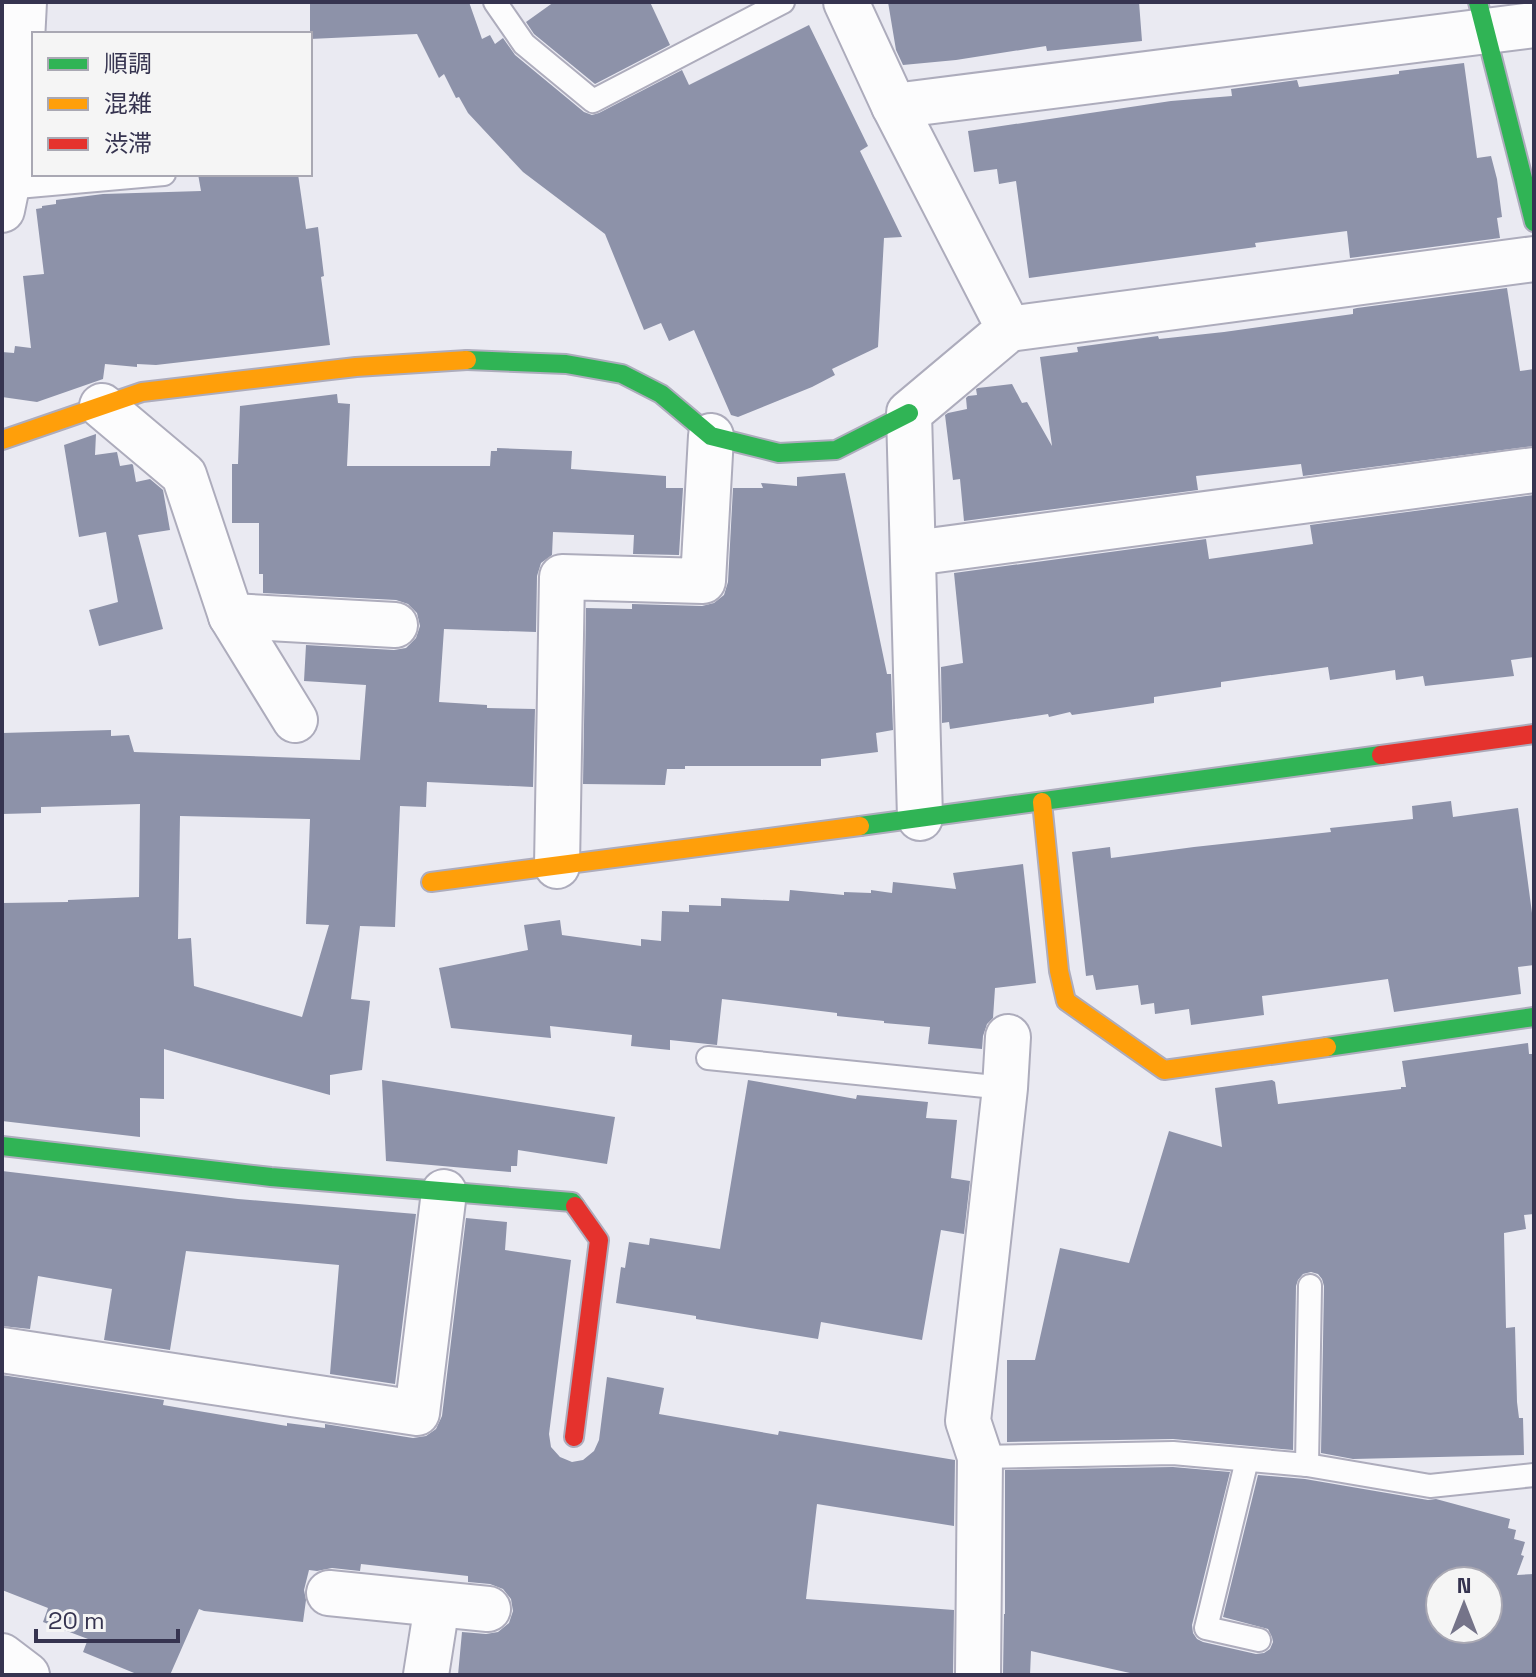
<svg xmlns="http://www.w3.org/2000/svg" width="1536" height="1677" viewBox="0 0 1536 1677" font-family="'Space Grotesk','Noto Sans JP',sans-serif">
  <rect width="100%" height="100%" fill="#eaeaf2"/>
  <g fill="#8d92a9" fill-rule="evenodd">
    <polygon points="310,2 469,2 482,39 490,35 495,44 503,38 515,55 584,112 592,115 599,113 682,70 689,85 809,25 868,146 860,151 902,237 884,238 878,347 832,369 835,375 812,387 738,417 731,415 694,330 669,341 661,323 644,330 605,234 523,172 468,113 459,97 456,98 444,74 439,78 417,34 310,39"/>
    <polygon points="554,2 650,2 670,45 595,84 534,34 526,22"/>
    <polygon points="888,2 1139,2 1142,41 1047,51 1046,46 956,60 903,65 896,50"/>
    <polygon points="1464,63 1477,158 1491,156 1497,179 1502,217 1497,218 1500,238 1350,258 1347,231 1255,243 1256,247 1029,278 1016,181 999,184 997,169 974,172 968,131 1171,101 1232,96 1231,89 1297,80 1299,87 1399,74 1399,71"/>
    <polygon points="198,174 298,174 306,229 318,227 324,276 321,277 330,345 156,365 137,364 137,367 105,364 103,379 37,402 2,397 2,352 14,353 15,346 31,348 23,276 44,274 36,209 42,208 42,206 56,204 56,200 103,194 201,191"/>
    <polygon points="1507,288 1520,371 1534,369 1534,446 1303,476 1301,464 1196,476 1198,490 964,521 960,479 953,480 945,415 948,413 967,409 966,398 968,396 977,395 976,389 978,388 1012,384 1022,403 1027,402 1052,446 1040,357 1078,352 1077,347 1158,336 1159,339 1224,332 1353,314 1353,309 1357,308"/>
    <path d="M 337,394 L 338,403 L 350,404 L 347,466 L 490,466 L 491,451 L 497,451 L 497,448 L 572,451 L 571,469 L 666,476 L 666,488 L 683,488 L 679,555 L 633,554 L 634,535 L 553,532 L 552,555 L 541,563 L 537,576 L 536,632 L 444,629 L 439,702 L 487,705 L 487,708 L 535,709 L 533,787 L 427,782 L 426,807 L 400,806 L 395,927 L 360,926 L 351,999 L 370,1001 L 362,1070 L 330,1075 L 330,1095 L 164,1049 L 164,1099 L 140,1098 L 140,1137 L 2,1121 L 2,903 L 68,902 L 68,900 L 139,897 L 140,804 L 41,807 L 41,813 L 2,814 L 2,733 L 111,730 L 111,736 L 129,735 L 134,752 L 360,760 L 366,685 L 304,681 L 306,645 L 394,650 L 406,648 L 416,638 L 420,626 L 417,613 L 408,604 L 396,600 L 263,593 L 263,574 L 259,574 L 259,523 L 232,523 L 232,464 L 238,464 L 240,406 ZM 180,816 L 310,819 L 306,924 L 329,925 L 302,1017 L 194,986 L 191,938 L 178,939 Z"/>
    <polygon points="96,434 95,455 117,452 120,466 132,464 133,465 136,482 150,479 163,490 170,530 138,535 163,629 99,646 89,610 118,602 106,532 79,537 64,445"/>
    <polygon points="845,473 887,674 891,674 893,730 876,733 878,752 821,759 821,766 685,766 685,769 667,769 665,785 583,784 586,608 632,609 632,604 702,606 714,603 724,595 728,582 733,488 763,488 761,483 797,486 797,477"/>
    <polygon points="1534,495 1534,657 1511,660 1514,676 1425,686 1423,676 1396,680 1395,670 1330,680 1328,667 1221,682 1221,687 1154,697 1154,703 1072,715 1070,712 1049,717 1048,714 950,729 949,722 942,723 941,667 963,663 954,573 1206,539 1209,559 1313,544 1310,525"/>
    <polygon points="1451,801 1453,817 1518,808 1534,928 1534,965 1518,967 1521,994 1394,1012 1388,979 1262,996 1264,1015 1191,1025 1189,1009 1155,1014 1154,1003 1141,1005 1138,985 1096,990 1093,975 1086,976 1072,852 1110,847 1111,858 1194,847 1331,832 1330,828 1413,819 1412,806"/>
    <polygon points="1023,864 1036,983 995,988 993,1018 987,1024 983,1036 982,1049 928,1044 930,1027 884,1023 884,1021 837,1016 837,1013 722,999 717,1045 670,1040 670,1050 631,1046 632,1035 550,1026 551,1038 451,1028 439,968 528,950 524,925 560,920 562,935 641,946 641,939 661,941 662,911 689,912 689,905 721,906 721,898 789,901 790,890 844,895 844,892 871,893 871,890 892,893 893,882 956,889 953,873"/>
    <polygon points="1528,1043 1529,1054 1534,1054 1534,1214 1524,1215 1526,1229 1504,1233 1506,1328 1515,1327 1517,1402 1519,1418 1523,1418 1524,1455 1353,1459 1321,1453 1324,1286 1322,1279 1318,1274 1311,1272 1303,1274 1298,1280 1296,1286 1293,1450 1173,1439 1007,1442 1007,1360 1035,1360 1060,1248 1129,1263 1169,1131 1222,1147 1215,1088 1272,1080 1275,1082 1278,1104 1401,1089 1401,1087 1406,1087 1402,1061"/>
    <polygon points="382,1080 615,1117 607,1164 518,1150 517,1166 511,1166 511,1172 386,1161"/>
    <polygon points="748,1080 856,1099 857,1095 928,1102 926,1118 957,1120 951,1178 970,1181 964,1234 941,1230 922,1340 821,1322 818,1339 696,1319 696,1316 616,1303 621,1267 625,1268 629,1242 649,1245 650,1238 720,1249"/>
    <polygon points="2,1171 238,1199 416,1214 395,1384 330,1374 339,1265 186,1251 170,1350 104,1340 112,1289 38,1276 30,1329 2,1326"/>
    <polygon points="466,1218 507,1222 505,1250 571,1260 549,1434 551,1447 560,1457 572,1462 583,1460 594,1451 599,1440 607,1377 664,1388 659,1414 778,1435 779,1431 955,1460 954,1526 817,1504 806,1599 954,1610 953,1675 458,1675 462,1632 486,1634 498,1632 509,1623 513,1611 511,1599 503,1589 490,1584 468,1582 468,1576 361,1564 360,1571 332,1568 317,1571 309,1570 304,1590 306,1600 303,1622 204,1611 199,1609 170,1675 139,1675 83,1652 88,1639 43,1622 48,1608 2,1590 2,1375 164,1400 163,1405 287,1426 287,1423 325,1428 325,1424 413,1438 426,1436 436,1429 442,1416"/>
    <path d="M 1173,1467 L 1230,1472 L 1192,1625 L 1193,1633 L 1197,1639 L 1203,1642 L 1256,1654 L 1264,1653 L 1270,1649 L 1273,1642 L 1272,1637 L 1268,1629 L 1223,1617 L 1258,1475 L 1305,1479 L 1428,1500 L 1436,1499 L 1510,1519 L 1508,1528 L 1516,1530 L 1514,1539 L 1525,1542 L 1521,1555 L 1524,1556 L 1517,1575 L 1534,1574 L 1534,1675 L 1139,1675 L 1031,1651 L 1030,1675 L 1003,1675 L 1004,1614 L 1005,1614 L 1005,1470 ZM 1440,1581 L 1488,1581 L 1488,1629 L 1440,1629 Z"/>
  </g>
  <g fill="none" stroke-linecap="round" stroke-linejoin="round">
    <g stroke="#adacbc" stroke-width="26">
      <g id="lane">
        <polyline points="495,2 524,44 593,101 783,2"/>
        <polyline points="6,188 164,174"/>
        <polyline points="708,1058 1005,1088"/>
        <polyline points="980,1457 1173,1453 1307,1465 1430,1486 1534,1475"/>
        <polyline points="1247,1460 1206,1628 1259,1640"/>
        <polyline points="1307,1465 1310,1286"/>
      </g>
    </g>
    <g stroke="#adacbc" stroke-width="48">
      <g id="street">
        <polyline points="846,2 894,106 1009,329 909,413 920,818"/>
        <polyline points="894,106 1534,25"/>
        <polyline points="2,210 17,137 24,2"/>
        <polyline points="1009,329 1534,259"/>
        <polyline points="102,406 184,475 231,616 295,720"/>
        <polyline points="914,553 1534,470"/>
        <polyline points="231,616 395,625"/>
        <polyline points="557,866 562,577 703,581 711,436"/>
        <polyline points="2,1350 417,1413 444,1192"/>
        <polyline points="329,1593 488,1609"/>
        <polyline points="2,1656 27,1675"/>
        <polyline points="426,1675 437,1605"/>
        <polyline points="978,1675 980,1457 968,1421 1005,1088 1008,1037"/>
      </g>
    </g>
    <g stroke="#adacbc" stroke-width="22">
      <g id="fast">
        <polyline points="1478,2 1534,222"/>
        <polyline points="467,360 566,364 622,374 661,394 711,436 779,453 836,450 909,413"/>
        <polyline points="860,826 1381,755"/>
        <polyline points="1327,1047 1534,1017"/>
        <polyline points="2,1146 271,1177 572,1202 575,1206"/>
      </g>
    </g>
    <g stroke="#adacbc" stroke-width="22">
      <g id="slow">
        <polyline points="2,440 142,392 356,367 467,360"/>
        <polyline points="1042,802 1059,971 1066,1001 1164,1070 1327,1047"/>
        <polyline points="431,882 860,826"/>
      </g>
    </g>
    <g stroke="#adacbc" stroke-width="22">
      <g id="jam">
        <polyline points="1381,755 1534,734"/>
        <polyline points="574,1437 599,1240 575,1206"/>
      </g>
    </g>
    <use href="#lane" stroke="#fcfcfd" stroke-width="22"/>
    <use href="#street" stroke="#fcfcfd" stroke-width="44"/>
    <use href="#fast" stroke="#30b455" stroke-width="18"/>
    <use href="#slow" stroke="#ff9f0a" stroke-width="18"/>
    <use href="#jam" stroke="#e5322d" stroke-width="18"/>
  </g>
  <rect width="1536" height="1677" fill="none" stroke="#363450" stroke-width="8"/>
  <rect x="32" y="32" width="280" height="144" fill="#f5f5f5" stroke="#a9a8b3" stroke-width="2"/>
  <rect x="48" y="58" width="40" height="12" fill="#30b455" stroke="#a9a8b3" stroke-width="2"/>
  <text x="104" y="72" font-size="24" fill="#363450">順調</text>
  <rect x="48" y="98" width="40" height="12" fill="#ff9f0a" stroke="#a9a8b3" stroke-width="2"/>
  <text x="104" y="112" font-size="24" fill="#363450">混雑</text>
  <rect x="48" y="138" width="40" height="12" fill="#e5322d" stroke="#a9a8b3" stroke-width="2"/>
  <text x="104" y="152" font-size="24" fill="#363450">渋滞</text>
  <g transform="translate(1464 1605)"><circle r="38" fill="#f5f5f5" stroke="#a9a8b3" stroke-width="2"/>
  <path d="M0-6L14 30L0 20L-14 30Z" fill="#757489"/>
  <text y="-12" font-size="22" font-weight="bold" text-anchor="middle" fill="#363450">N</text>
  </g>
  <path d="M36 1629v12h142v-12" fill="none" stroke="#363450" stroke-width="4"/>
  <text x="48" y="1629" font-size="24" fill="#363450" stroke="#f5f5f5" stroke-width="6" paint-order="stroke">20 m</text>
</svg>
